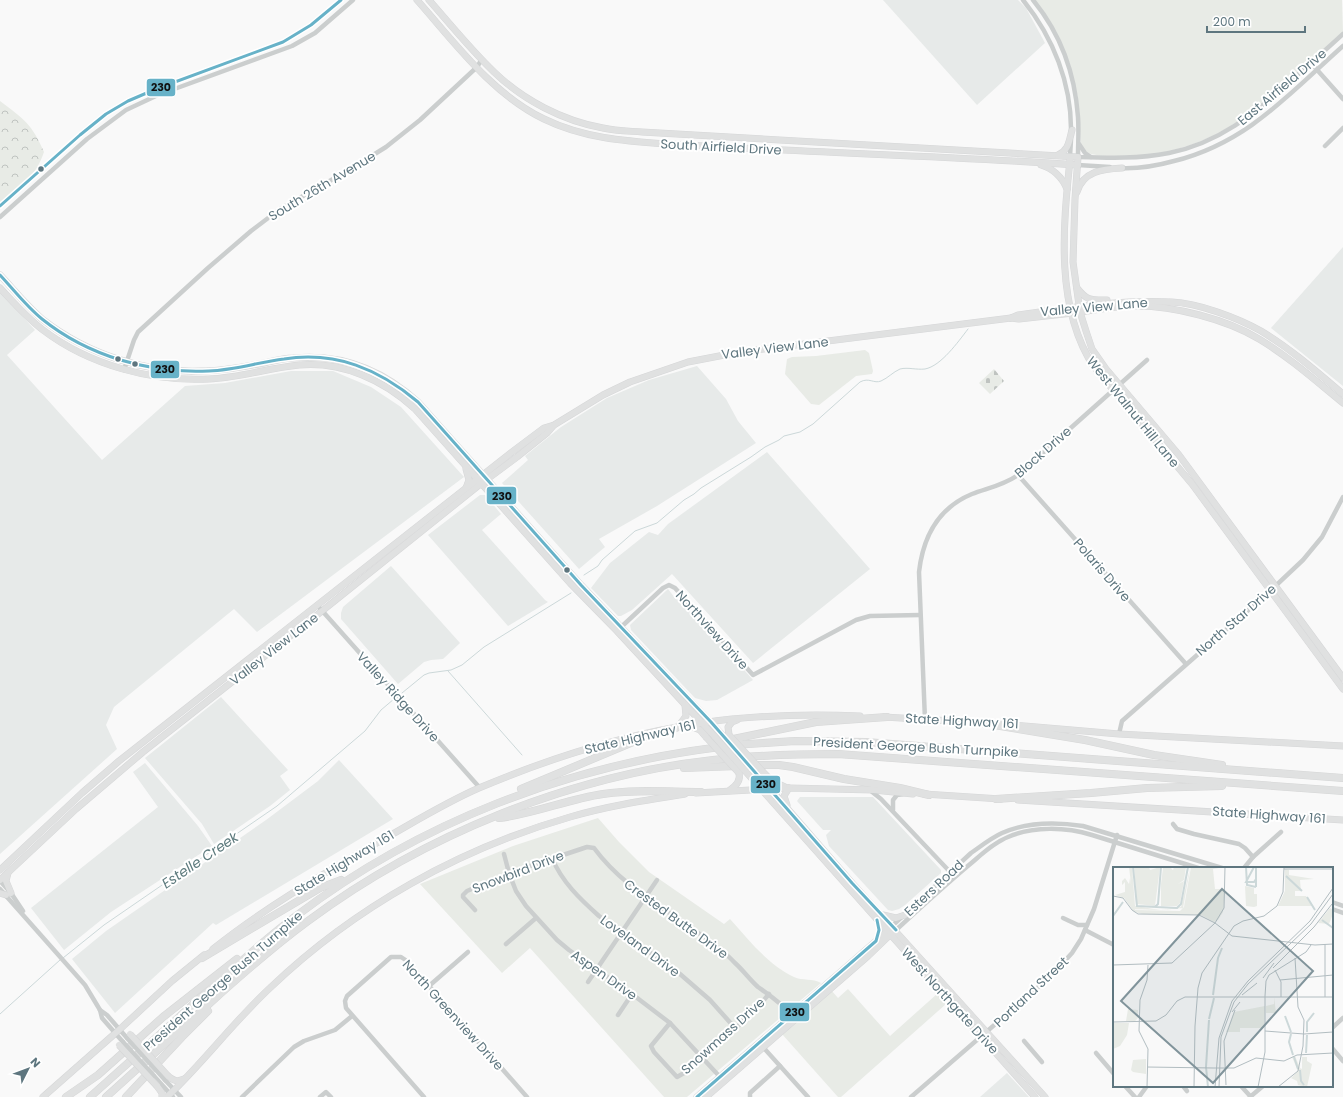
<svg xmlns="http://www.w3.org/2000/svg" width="1343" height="1097" viewBox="0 0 1343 1097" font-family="Poppins,sans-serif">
  <defs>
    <pattern id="forest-crowns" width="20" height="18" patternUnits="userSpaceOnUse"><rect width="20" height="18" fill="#e8ebe6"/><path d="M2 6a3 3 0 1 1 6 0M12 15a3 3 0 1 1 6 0" fill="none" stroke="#bfc3c0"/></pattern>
    <pattern id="cemetery-stones" width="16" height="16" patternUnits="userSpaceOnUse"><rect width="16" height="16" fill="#e8ebe6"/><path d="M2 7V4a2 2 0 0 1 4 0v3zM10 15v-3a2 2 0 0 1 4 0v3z" fill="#bfc3c0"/></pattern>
  </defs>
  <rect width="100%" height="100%" fill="#f9f9f9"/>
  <g fill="#e7eae9">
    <polygon points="883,0 1018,0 1026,8 1045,43 977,105"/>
    <polygon points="1343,247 1343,386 1271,328"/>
    <polygon points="0,292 35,330 7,355 102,460 185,386 225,383 291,371 333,371 371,387 401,407 464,477 257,632 234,609 114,707 106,725 117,749 0,854"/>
    <polygon points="697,366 726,399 738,421 756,443 657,506 599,539 605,547 579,569 502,483 528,460 525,456 561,427 607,398 649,380"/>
    <polygon points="767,452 870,569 753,663 672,574 632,610 621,616 618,616 591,588 610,563 649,532 658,535 668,524"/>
    <polygon points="480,495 485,495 501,514 482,530 545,600 548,602 508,626 428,535"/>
    <polygon points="391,566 460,643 443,659 431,660 424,662 398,684 341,619 341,613 343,607"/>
    <polygon points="668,589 675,598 690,609 753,680 717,700 706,701 695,698 631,630 630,625"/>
    <polygon points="221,697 288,770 280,776 290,790 270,806 214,844 202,824 145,758"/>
    <polygon points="339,760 393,819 216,925 213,923 115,1013 72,959 106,931 266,820 318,781"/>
    <polygon points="145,763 198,826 212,846 111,912 64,950 31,908 158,807 133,772"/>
    <polygon points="800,797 873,797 941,870 941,873 905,905 899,909 892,911 888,910 829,846 826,835 831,830 823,830 797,801"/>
    <polygon points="1007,1073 1029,1097 980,1097"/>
  </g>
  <g fill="#e8ebe6">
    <path d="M 1035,0 L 1342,0 L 1343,32 C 1291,78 1240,136 1169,151 C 1154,155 1139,155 1123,156 C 1115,156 1094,157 1087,152 C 1085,151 1083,148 1081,145 L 1078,98 L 1070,64 L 1056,31 Z"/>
    <polygon points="865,350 869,353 873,371 872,374 856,376 819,405 811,404 785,374 787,359 792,357 816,356"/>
    <path d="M 598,818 L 619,842 L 649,872 L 724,924 L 730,919 C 750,941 767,964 794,977 C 802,981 813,978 821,983 L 687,1097 L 664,1097 L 530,948 L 502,973 L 420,884 L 513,846 Z"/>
    <polygon points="848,989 890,1036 937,994 946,1004 841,1097 838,1097 782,1034 831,990 838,998"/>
  </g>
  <path fill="url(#forest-crowns)" d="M 0,101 C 24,119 32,124 44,152 C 36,176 21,188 0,203 Z"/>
  <polygon fill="url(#cemetery-stones)" points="994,369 1004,381 990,394 979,383"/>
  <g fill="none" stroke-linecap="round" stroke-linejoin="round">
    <g stroke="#ccd8d9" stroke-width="1">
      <path d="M 584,575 L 598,566 L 602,560 L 635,531 L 657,523 L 684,500 L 694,494 L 701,488 L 751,457 L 765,447 L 779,440 L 784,436 L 800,432 L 813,424 L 860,382 C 869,377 874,384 881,381 C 888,378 893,372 900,369 C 908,367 916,370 925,369 C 941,366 958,342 968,329"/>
      <polyline points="448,671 522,755"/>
      <polyline points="402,693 424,675 429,673 451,670 462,665 484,647 571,593"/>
      <polyline points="63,958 104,925 277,806 365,731 381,710 394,699"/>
      <polyline points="0,1014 60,960"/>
    </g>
    <g stroke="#d6d7d8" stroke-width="7">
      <g id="major">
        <path d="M 417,0 C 455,43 492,94 544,119 C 583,138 624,141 666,144 C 691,145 716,147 741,148 C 853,154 966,157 1078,165"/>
        <path d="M 429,0 C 450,24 471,50 494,72 C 523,100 563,121 603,128 C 616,131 629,131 642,132 L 1078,157 L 1075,199 L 1073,262 L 1080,312 L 1086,331 L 1092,349 L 1106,369 L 1179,455 L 1343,678"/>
        <path d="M 1058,155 C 1069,150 1069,141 1072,130"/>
        <path d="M 1070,160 C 1063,227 1055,308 1094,367 L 1192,484 L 1343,689"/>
        <path d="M 1041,165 C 1054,169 1062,177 1067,189"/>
        <path d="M 1077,192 C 1083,171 1103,169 1122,168"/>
        <path d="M 0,275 C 14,290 27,306 42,319 C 87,354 144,373 201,371 C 222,371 243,367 264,363 C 273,361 284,358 293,358 C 342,353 383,370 418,402 L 581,585 L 727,740"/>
        <path d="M 0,288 C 14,303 27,318 43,330 C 89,365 152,382 209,379 C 239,378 268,368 299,365 C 342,361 384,380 415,409 L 570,583 L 617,631 L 715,737"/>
        <path d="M 1077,288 C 1087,301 1091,300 1107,300"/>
        <path d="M 1011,318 L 1018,315 C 1069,308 1120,299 1172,302 C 1198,303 1238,318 1261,331 C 1291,349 1317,372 1343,394"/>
        <polyline points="466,469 469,480 466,488"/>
        <polyline points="884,717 986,723"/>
        <polyline points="1001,724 1119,734 1343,746"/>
        <polyline points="690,726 700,730 706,737"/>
        <polyline points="677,728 686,716 685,705"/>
        <polyline points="729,735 728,727 732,722 737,720"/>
        <polyline points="754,770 852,883 1045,1097"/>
        <polyline points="746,772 1035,1097"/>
        <polyline points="763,772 772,781 785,787"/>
        <path d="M 730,790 C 736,786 741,781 739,773"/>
        <polyline points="696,793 789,788 874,790 913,794"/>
        <polyline points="924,794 1001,799"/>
        <polyline points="1018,800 1343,820"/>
        <polyline points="787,805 784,796 789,788"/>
        <path d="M 0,870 L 82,793 L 119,761 L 512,452 L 544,428 L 554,425 L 603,395 L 630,382 L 688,362 L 740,352 L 1011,318 L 1019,319 C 1037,317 1055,315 1073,313 C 1094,310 1115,306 1137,306 C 1174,306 1226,319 1259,339 C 1289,357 1316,381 1343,403"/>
        <polyline points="8,873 6,881 11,893"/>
        <polyline points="0,880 76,809 143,752 322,611 478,486 517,457 547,433 553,426"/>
        <polyline points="0,893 6,895"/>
        <polyline points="883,915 896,918 905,915"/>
        <path d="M 213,949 C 263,909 318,877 373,845 C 408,826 442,804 479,788 C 550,758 625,734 702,723 C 753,715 808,714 860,716"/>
        <path d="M 168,1076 C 174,1081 177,1082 184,1079"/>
        <polyline points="157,1086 162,1093 162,1097"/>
        <polyline points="43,1097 119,1030 172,981 204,955"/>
        <path d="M 167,1097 C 204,1062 234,1021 271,987 C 355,907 459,849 570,817 C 607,806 647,800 685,794"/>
        <polyline points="697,1097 890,929"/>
        <polyline points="706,1097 868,956 893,932"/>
      </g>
    </g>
    <g stroke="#d6d7d7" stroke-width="8">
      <g id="highway">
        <polyline points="982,723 1085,740 1154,755 1222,765"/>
        <polyline points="714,743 816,722 887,717"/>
        <polyline points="733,745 795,741 866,742 1343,778"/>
        <polyline points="752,765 779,765 793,767 844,779 900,788 929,795"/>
        <polyline points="684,768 738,766"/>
        <polyline points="521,789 657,732"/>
        <polyline points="996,799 1091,793 1147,788 1222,786"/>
        <path d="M 499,818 C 534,814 568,799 603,794 C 635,789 669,792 701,792"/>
        <polyline points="202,958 320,888 341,880"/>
        <polyline points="66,1097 98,1075 163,1017 237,959"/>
        <path d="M 90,1097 C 127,1064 164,1031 200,998 C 232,970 262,941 296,916 C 420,822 567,766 720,747"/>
        <path d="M 106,1097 C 140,1066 175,1035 209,1004 C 241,975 274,946 308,921 C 424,835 569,776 713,760 C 755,755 796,754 838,754 L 1343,791"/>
        <polyline points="126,1097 182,1037 208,1011"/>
      </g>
    </g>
    <g stroke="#cbcece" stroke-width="4.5">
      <path d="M 1023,0 C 1053,37 1072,84 1071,133"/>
      <path d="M 1033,0 C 1060,33 1075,74 1078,117 C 1079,130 1078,144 1078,157 C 1109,158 1139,159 1169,153 C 1219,143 1254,114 1291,81 C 1308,65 1326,50 1343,34"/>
      <polyline points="1311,63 1343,99"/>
      <polyline points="1079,144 1085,153 1091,157"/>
      <polyline points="1325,146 1343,128"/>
      <polyline points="1070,156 1071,140"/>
      <polyline points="1078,165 1110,167"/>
      <path d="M 1119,168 C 1137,169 1156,166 1174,161 C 1247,143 1289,94 1343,46"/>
      <polyline points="0,206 80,135 106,114 118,107 128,101 156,89 283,42 311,25 341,0"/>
      <polyline points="0,217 87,139 126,110 158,95 292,46 315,33 353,0"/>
      <polyline points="124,370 134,340 138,332 208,268 251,231 280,209 349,170 386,147 420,120 477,67 482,59"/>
      <polyline points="1018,475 1186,664"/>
      <polyline points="317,605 480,788"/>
      <polyline points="619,629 663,588 669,585 675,588 753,675 856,620 870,616 920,615"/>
      <path d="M 925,720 L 919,572 C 923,537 938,508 972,494 C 988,488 1004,485 1018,475 L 1147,360"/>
      <polyline points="1119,734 1122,721 1270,591 1303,560 1322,537 1343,497"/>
      <polyline points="871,791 881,799 952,874"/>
      <polyline points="893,810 893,800 897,795 903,794"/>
      <polyline points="1173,824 1177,829 1194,834 1239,844 1245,848 1253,857"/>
      <polyline points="504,854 509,873 516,891 526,906 557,940 569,950 632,994 670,1023 721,1078"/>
      <path d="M 552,858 C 562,882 580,899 599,916 L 680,974 L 710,1000 L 735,1028"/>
      <polyline points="1244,868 1253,857 1281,832"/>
      <polyline points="0,881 11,893 23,911"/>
      <polyline points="0,889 85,985 100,1010 102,1018 123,1042"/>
      <polyline points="1332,902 1343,906"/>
      <polyline points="1332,909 1343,913"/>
      <path d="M 475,910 L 463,897 L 463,895 L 467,891 L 509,873 L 587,847 L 594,848 C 622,886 660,905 697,932 C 710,941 724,951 735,963 C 743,970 750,980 758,987 C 772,997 781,1003 793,1016"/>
      <polyline points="1063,918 1078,925 1087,925"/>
      <path d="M 892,926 L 971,853 C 981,846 991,838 1002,833 C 1027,822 1057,822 1083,826 L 1222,868"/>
      <path d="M 896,930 C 920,908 944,886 969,865 C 981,855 993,843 1008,837 C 1033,826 1066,827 1092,835 L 1198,868"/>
      <polyline points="1085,930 1114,945"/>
      <polyline points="506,944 536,918"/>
      <polyline points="588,982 657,880"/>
      <polyline points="429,986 468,952"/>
      <polyline points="100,1010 107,1015 127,1038"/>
      <polyline points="618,1015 632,994"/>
      <path d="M 670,1023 L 651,1046 L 654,1052 L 677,1077 L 684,1073 C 713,1047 744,1024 769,994"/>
      <polyline points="1332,1028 1343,1018"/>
      <polyline points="1024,1041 1042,1062"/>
      <polyline points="762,1046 808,1097"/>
      <polyline points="1332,1048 1343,1061"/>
      <polyline points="1096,1053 1114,1074"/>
      <polyline points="154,1076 173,1097"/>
      <polyline points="165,1080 181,1097"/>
      <polyline points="1125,1086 1135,1097"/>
      <polyline points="1183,1086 1187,1091"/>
      <polyline points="1241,1086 1251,1097"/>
      <polyline points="242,1097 294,1047 304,1041 335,1030 352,1016"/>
      <polyline points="320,1097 326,1092 331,1097"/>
      <polyline points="424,1097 346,1008 345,1001 347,996 391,957 401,957 407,961 527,1097"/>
      <polyline points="750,1097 750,1093 780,1066"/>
      <polyline points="911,1097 1051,976 1072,953 1081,939 1094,909 1117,835"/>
      <polyline points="1139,1097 1147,1086"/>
      <polyline points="1250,1097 1263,1086"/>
    </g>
    <use href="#major" stroke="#e0e1e1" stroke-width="6"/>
    <use href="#highway" stroke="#e0e1e1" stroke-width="7"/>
    <g stroke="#d6d7d8" stroke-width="7" stroke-linecap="butt">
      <g id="major-bridge">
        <polyline points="729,735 763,772"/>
        <polyline points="706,737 739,773"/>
        <polyline points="715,737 746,772"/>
        <polyline points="727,740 754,770"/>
        <polyline points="130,1034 168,1076"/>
        <polyline points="119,1045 157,1086"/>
      </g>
    </g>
    <g stroke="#cbcece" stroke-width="4.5">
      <polyline points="127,1038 165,1080"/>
      <polyline points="123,1042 154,1076"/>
    </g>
    <use href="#major-bridge" stroke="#e0e1e1" stroke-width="6"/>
    <g stroke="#fff" stroke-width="6">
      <g id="bus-1">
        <polyline points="0,206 80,135 106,114 128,101 156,89 283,42 311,25 341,0"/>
        <path d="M 0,275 C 14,290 26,306 42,319 C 88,356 150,374 209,371 C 235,370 259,362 284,359 C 336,351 379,369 418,402 L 581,585 L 711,722 L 852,883 L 896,930"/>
        <polyline points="697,1097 876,941 879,930 877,920"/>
      </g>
    </g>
    <use href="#bus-1" stroke="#67b2c8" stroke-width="3"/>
  </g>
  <g fill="#5e767f" stroke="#fff" stroke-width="1.5">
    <circle cx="41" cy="169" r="3.5"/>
    <circle cx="118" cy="359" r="3.5"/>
    <circle cx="135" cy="364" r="3.5"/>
    <circle cx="567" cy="570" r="3.5"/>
  </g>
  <g text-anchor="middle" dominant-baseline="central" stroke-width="4" stroke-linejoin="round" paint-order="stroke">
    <g font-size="13" fill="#5e767f" stroke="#fff">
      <text transform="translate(1282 87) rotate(-40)">East Airfield Drive</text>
      <text transform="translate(721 147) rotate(3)">South Airfield Drive</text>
      <text transform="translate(322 186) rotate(-31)">South 26th Avenue</text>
      <text transform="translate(1094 307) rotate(-5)">Valley View Lane</text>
      <text transform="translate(775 348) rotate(-7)">Valley View Lane</text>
      <text transform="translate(1133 412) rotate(51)">West Walnut Hill Lane</text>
      <text transform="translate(1043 452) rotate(-41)">Block Drive</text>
      <text transform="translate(1102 570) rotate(49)">Polaris Drive</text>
      <text transform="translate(1236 620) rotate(-41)">North Star Drive</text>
      <text transform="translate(712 630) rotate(48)">Northview Drive</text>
      <text transform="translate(274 649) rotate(-38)">Valley View Lane</text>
      <text transform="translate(398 697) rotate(48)">Valley Ridge Drive</text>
      <text transform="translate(962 721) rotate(3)">State Highway 161</text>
      <text transform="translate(640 737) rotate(-13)">State Highway 161</text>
      <text transform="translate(916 747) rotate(3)">President George Bush Turnpike</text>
      <text transform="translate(1269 815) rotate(4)">State Highway 161</text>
      <text transform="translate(344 863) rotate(-31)">State Highway 161</text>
      <text transform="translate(518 872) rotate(-21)">Snowbird Drive</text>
      <text transform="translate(934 888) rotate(-43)">Esters Road</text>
      <text transform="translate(676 919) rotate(36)">Crested Butte Drive</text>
      <text transform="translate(640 946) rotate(36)">Loveland Drive</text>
      <text transform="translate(604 975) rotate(35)">Aspen Drive</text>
      <text transform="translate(223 981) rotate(-41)">President George Bush Turnpike</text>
      <text transform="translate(1031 992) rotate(-43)">Portland Street</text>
      <text transform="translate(950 1001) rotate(48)">West Northgate Drive</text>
      <text transform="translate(453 1015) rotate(48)">North Greenview Drive</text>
      <text transform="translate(723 1036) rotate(-42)">Snowmass Drive</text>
    </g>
    <g font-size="14" font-style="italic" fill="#5e7b7e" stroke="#fff">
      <text transform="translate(200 860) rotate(-34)">Estelle Creek</text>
    </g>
  </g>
  <g transform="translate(1113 867)">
    <rect width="220" height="220" fill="#f9f9f9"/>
    <path d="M 16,0 L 19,0 L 22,39 L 47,43 L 21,42 ZM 21,0 L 36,0 L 37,3 L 47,0 L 42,39 L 24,37 ZM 57,0 L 60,3 L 61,0 L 73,0 L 71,13 L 65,17 L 71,14 L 67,36 L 64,39 L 48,39 L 48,17 L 55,17 L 48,17 L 50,1 ZM 78,0 L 112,0 L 100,2 L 102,22 L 112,22 L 110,45 L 105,53 L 101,55 L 88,48 L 30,47 L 21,45 L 11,31 L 2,28 L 12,25 L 12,15 L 9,18 L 9,14 L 12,11 L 16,17 L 17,11 L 22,43 L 67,44 L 71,40 ZM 77,1 L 76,8 L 70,41 L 48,43 L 68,40 ZM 172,2 L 176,3 L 176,8 L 201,12 L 187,13 L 188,24 L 182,24 L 182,29 L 193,29 L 199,39 L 165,39 L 172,24 ZM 132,19 L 141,21 L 141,27 L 144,27 L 144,39 L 141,40 L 133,39 ZM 217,41 L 220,43 L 220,47 L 216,57 L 205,56 ZM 161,130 L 163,146 L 153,146 L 153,139 L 161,137 ZM 152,139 L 151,161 L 127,161 L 127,165 L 113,165 L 121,145 ZM 182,189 L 187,201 L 189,202 L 189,190 L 194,190 L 194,194 L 199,197 L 194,220 L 185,218 L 184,214 L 178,211 L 185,204 L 179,190 ZM 33,192 L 33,207 L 20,205 L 18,203 L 20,193 Z" fill="#e8ebe6"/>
    <path d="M 15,142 L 25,143 L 25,151 L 22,154 L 13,154 ZM 0,156 L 16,156 L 14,168 L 7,179 L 0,182 Z" fill="#e8ebe6"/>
    <path fill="none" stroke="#ccd8d9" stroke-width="2" d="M 20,0 L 24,39 L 64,41 L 68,37 L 75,0M 133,0 L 134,18 L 143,20M 141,0 L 133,15 L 141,15 L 143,12M 173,9 L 189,24M 143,20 L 143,0M 194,30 L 202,43M 42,40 L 45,37 L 48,0M 0,49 L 10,35M 209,53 L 220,61M 100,128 L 105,91 L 109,81M 172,149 L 178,165M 96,152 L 101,131M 194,165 L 194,155 L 201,146M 178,167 L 176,175 L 180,188M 193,186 L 194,168M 181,190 L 185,202M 187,203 L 188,214 L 191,218M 95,220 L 93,200 L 96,153"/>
    <path fill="none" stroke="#b2bdc1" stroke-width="1" d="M 171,2 L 220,2M 0,29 L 10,31 L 19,43 L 25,47 L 86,48 L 102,56 L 111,41 L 112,0M 212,77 L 212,130M 0,98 L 59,96 L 102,56 L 119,69 L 202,78 L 220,77M 160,101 L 201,60 L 219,37M 162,103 L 168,115 L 168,130M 150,111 L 161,96M 167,113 L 220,108M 129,128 L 144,116M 152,129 L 153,114 L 156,108 L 193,85 L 198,78M 119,145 L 127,135M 0,155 L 43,154 L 53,148 L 64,134 L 72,130 L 220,130M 152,164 L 191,167 L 220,165M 34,200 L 100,201M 100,201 L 121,201 L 143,191 L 171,194 L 184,188 L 220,186M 113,218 L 111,174 L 122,143M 34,220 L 35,182 L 26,164 L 27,133 L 34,113 L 35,98M 81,220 L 82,159 L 85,121 L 89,106 L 121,59 L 130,54 L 151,49 L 164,39 L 170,25 L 171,0M 102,220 L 106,171 L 119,134 L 135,114 L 197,54 L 220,21M 106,220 L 108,170 L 121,135 L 135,117 L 198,57 L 220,27M 145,220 L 152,185 L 152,129M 165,220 L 185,204 L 190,179 L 191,153 L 185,140 L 182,91"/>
    <path fill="#81949b" fill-opacity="0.15" stroke="#81949b" stroke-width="2" d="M 109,22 L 200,104 L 100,216 L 8,134 Z"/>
    <rect width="220" height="220" fill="none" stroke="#5e767f" stroke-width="2"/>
  </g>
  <g stroke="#fff" stroke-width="1.5">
    <rect x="146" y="78" width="30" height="19" rx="4" fill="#67b2c8"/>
    <rect x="150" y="360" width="30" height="19" rx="4" fill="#67b2c8"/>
    <rect x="486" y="486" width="31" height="19" rx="4" fill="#67b2c8"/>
    <rect x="750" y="775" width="31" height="19" rx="4" fill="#67b2c8"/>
    <rect x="779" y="1002" width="31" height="20" rx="4" fill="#67b2c8"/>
  </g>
  <g font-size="11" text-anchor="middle" font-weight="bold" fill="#111">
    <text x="161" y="91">230</text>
    <text x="165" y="373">230</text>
    <text x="502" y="500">230</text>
    <text x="766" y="788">230</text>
    <text x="795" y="1016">230</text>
  </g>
  <g transform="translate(28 1069) rotate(48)" stroke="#ffffff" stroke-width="3" paint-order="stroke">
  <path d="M0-3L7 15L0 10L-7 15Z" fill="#5e767f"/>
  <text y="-6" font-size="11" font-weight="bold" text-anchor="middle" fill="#5e767f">N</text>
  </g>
  <path d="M1207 26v6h98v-6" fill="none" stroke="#5e767f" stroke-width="2"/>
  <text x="1213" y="26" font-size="12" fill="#5e767f" stroke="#ffffff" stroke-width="3" paint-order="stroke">200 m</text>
</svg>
